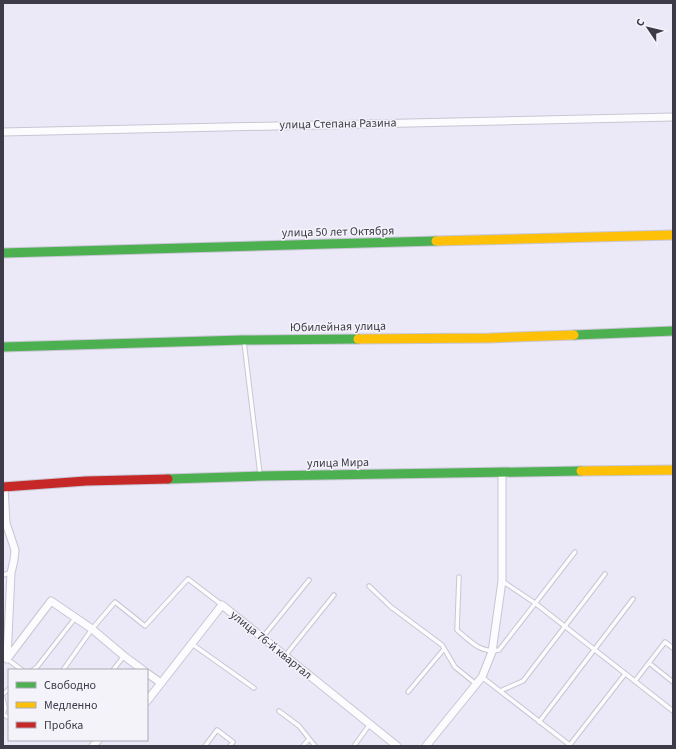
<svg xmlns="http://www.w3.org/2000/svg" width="676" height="749" viewBox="0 0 676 749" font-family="'Source Sans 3',sans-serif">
  <rect width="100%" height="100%" fill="#ebe9f8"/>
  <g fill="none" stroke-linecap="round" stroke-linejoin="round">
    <g stroke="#c8c6d3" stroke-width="5.5">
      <g id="lane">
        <polyline points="244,342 260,474"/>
        <polyline points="3,575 10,573"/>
        <path d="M 459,577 L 457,630 C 470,641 481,654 499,650 L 575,552"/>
        <polyline points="502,581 535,603 673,711"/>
        <polyline points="369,586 391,607 442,645 455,667 476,684"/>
        <polyline points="262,638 309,580"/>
        <polyline points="192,644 254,688"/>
        <polyline points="285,656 334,595"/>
        <polyline points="3,658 7,659 22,670"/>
        <polyline points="649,663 673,682"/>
        <polyline points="33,670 37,667 76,617"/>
        <polyline points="63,670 92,629 115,602 145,626 188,579 222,605"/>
        <polyline points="113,670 124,656"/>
        <polyline points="482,677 571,746"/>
        <polyline points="635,681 665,642 673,648"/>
        <polyline points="500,691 523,681 605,574"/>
        <polyline points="408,692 444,649"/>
        <polyline points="3,694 9,689"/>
        <polyline points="3,698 5,708 3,714 9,718"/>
        <polyline points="279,711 299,726 315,746"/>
        <polyline points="539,722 633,599"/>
        <polyline points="205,746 217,730 233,742 230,746"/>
        <polyline points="303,746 309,739"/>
        <polyline points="354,746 370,724"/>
        <polyline points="569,746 625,674"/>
      </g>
    </g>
    <g stroke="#c8c6d3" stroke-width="9">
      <g id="street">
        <polyline points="3,132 673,117"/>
        <polyline points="4,487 6,523 15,550 14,560 11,573 7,658"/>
        <polyline points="7,659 51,601 92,629 124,656 143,670"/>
        <polyline points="147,673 161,683"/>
        <polyline points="147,701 222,605 397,746"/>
        <polyline points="93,746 98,740"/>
        <polyline points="426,746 482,677 492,652 502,581 502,473"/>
      </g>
    </g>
    <g stroke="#c8c6d3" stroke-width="11">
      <g id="fast">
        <polyline points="3,253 436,241"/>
        <polyline points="574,335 673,331"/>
        <polyline points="3,347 243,340 358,339"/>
        <polyline points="168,479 261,476 581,471"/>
      </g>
    </g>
    <g stroke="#c8c6d3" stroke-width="11">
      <g id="slow">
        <polyline points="436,241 673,235"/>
        <polyline points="358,339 490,338 574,335"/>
        <polyline points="581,471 673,470"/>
      </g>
    </g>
    <g stroke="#c8c6d3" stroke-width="11">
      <polyline id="jam" points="3,487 86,481 168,479"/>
    </g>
    <use href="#lane" stroke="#fcfcfe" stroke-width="3.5"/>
    <use href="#street" stroke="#fcfcfe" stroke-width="7"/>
    <use href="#fast" stroke="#4caf50" stroke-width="9"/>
    <use href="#slow" stroke="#ffc107" stroke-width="9"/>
    <use href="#jam" stroke="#c62828" stroke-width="9"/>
  </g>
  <g text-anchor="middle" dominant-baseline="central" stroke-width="3" stroke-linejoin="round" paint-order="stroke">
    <g font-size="12" fill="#3d3b48" stroke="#f4f3fa">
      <text transform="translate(338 124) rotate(-1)">улица Степана Разина</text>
      <text transform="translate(338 232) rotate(-1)">улица 50 лет Октября</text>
      <text transform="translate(338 327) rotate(-1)">Юбилейная улица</text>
      <text transform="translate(338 463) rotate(-1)">улица Мира</text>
      <text transform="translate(271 645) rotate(39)">улица 76-й квартал</text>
    </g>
  </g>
  <rect width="676" height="749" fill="none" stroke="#3d3b48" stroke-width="8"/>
  <rect x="8" y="669" width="140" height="72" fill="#f4f3fa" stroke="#aba9b3"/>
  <rect x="16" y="682" width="20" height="6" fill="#4caf50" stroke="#aba9b3"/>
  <text x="44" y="689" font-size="12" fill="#3d3b48">Свободно</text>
  <rect x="16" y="702" width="20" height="6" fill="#ffc107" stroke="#aba9b3"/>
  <text x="44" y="709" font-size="12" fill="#3d3b48">Медленно</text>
  <rect x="16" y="722" width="20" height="6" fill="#c62828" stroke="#aba9b3"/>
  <text x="44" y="729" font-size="12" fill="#3d3b48">Пробка</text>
  <g transform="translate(648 28) rotate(305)" stroke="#f4f3fa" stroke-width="3" paint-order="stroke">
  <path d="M0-3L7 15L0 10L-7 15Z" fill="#3d3b48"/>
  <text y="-6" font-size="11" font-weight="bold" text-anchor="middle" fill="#3d3b48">С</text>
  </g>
</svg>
